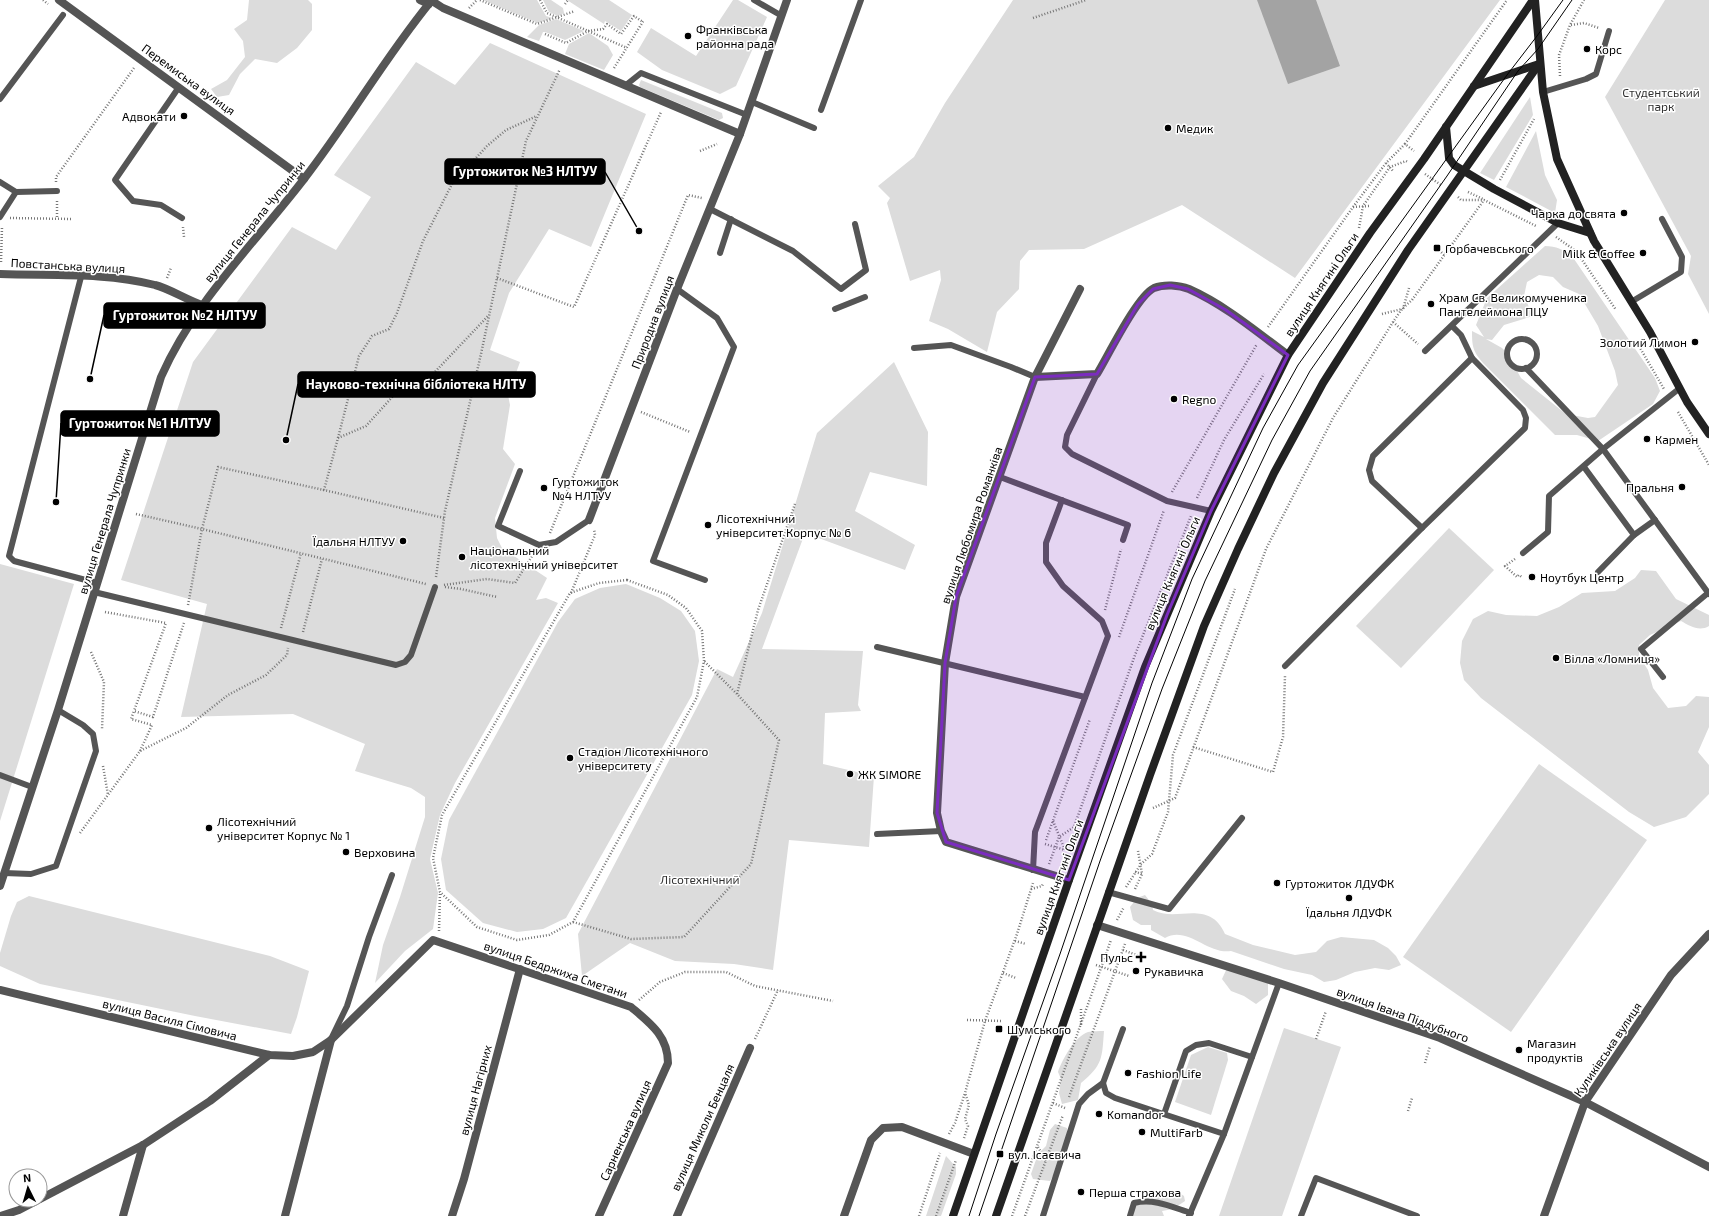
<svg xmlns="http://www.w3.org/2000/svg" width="1709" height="1216" viewBox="0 0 1709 1216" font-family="'Exo 2',sans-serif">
  <rect width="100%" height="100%" fill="#fff"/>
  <g fill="#dcdcdc" fill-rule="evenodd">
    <polygon points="249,0 308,0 312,4 312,30 297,48 277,63 255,59 240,74 229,95 217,97 211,89 227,80 245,57 243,41 234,29 247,20"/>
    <polygon points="483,0 537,0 546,16 553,18 538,23"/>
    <polygon points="543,0 551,0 563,8 564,13 558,16 549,12"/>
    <polygon points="567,0 609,0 632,15 621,31 605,21 604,24"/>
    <polygon points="733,0 738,0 767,17 736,86 720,94 662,70 637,52 651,28 696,56"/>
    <polygon points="1013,0 1500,0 1295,278 1182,205 1084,249 1029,250 1020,261 1019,289 997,312 987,352 948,329 929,321 941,280 940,270 910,281 887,203 890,198 878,186 914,157 945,103"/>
    <polygon points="1665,0 1709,0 1709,314 1688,274 1691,256 1605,97"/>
    <polygon points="556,19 584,31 565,40 545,32 543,32 539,41 527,37 539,25"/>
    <polygon points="589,33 608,46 613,55 604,70 565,54 569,44"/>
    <polygon points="490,43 646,114 591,247 549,229 509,293 490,350 520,362 508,395 510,405 503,449 515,464 495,518 497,538 502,548 547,578 536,600 546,598 558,603 455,783 440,815 430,859 438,893 433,929 405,951 375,983 383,945 400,897 425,817 425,797 411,788 355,771 365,744 293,714 181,717 207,604 121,580 193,362 292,227 336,250 371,197 334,175 416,62 455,85"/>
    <polygon points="641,80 722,113 723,118 719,120 640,87 639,85"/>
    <polygon points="1530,97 1533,115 1494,180 1480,173"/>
    <polygon points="1536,131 1545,175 1557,200 1555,213 1506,187"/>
    <path d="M 1545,246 C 1556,246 1564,250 1572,256 L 1655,378 L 1660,391 L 1653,404 L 1647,408 L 1598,441 L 1577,435 L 1555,435 L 1483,363 C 1473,351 1472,347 1472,331 L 1484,337 L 1476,325 L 1487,298 ZM 1539,275 L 1553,277 L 1563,287 L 1579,294 L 1598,326 L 1615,371 L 1618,385 L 1595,417 L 1588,418 L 1566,414 L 1521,378 L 1507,353 L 1502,348 L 1486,339 L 1492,340 L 1504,325 L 1533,316 L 1524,296 L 1527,282 Z"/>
    <polygon points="894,362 928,432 927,486 870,472 855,511 915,545 905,570 805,533 762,649 863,651 858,705 861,711 825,713 823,764 874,776 869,847 789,840 773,970 734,964 675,961 630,943 582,976 578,934 717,669 733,677 762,613 817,433"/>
    <polygon points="1449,528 1494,570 1401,668 1356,626"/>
    <polygon points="0,564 74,584 0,821"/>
    <path d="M 1641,570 L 1656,571 L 1676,599 L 1709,615 L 1709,626 C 1699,632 1690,626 1681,621 L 1650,635 L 1639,645 L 1639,656 L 1648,670 L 1653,688 L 1668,708 L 1686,706 L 1696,696 L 1709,697 L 1709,727 L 1698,752 L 1709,765 L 1709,794 L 1686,817 L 1654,827 L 1629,812 L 1481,698 L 1464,680 L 1460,663 L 1462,641 L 1473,619 L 1488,611 L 1506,615 L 1537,616 L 1559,607 L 1582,593 L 1615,591 L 1635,578 Z"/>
    <polygon points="626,584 660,598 681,611 695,631 699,661 692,695 566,918 543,929 517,932 483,923 446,890 441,859 449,820 558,622 575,599 600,588"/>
    <polygon points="1539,764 1647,840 1511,1032 1403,957"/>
    <path d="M 1145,895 L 1152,904 L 1153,910 C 1176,923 1209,898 1225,934 L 1253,945 L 1295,955 L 1316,952 L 1327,941 L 1341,937 L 1374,940 L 1388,948 L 1396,956 L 1401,965 L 1389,970 L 1375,968 L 1355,972 L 1336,980 L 1324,982 L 1312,975 L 1284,969 L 1231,951 C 1208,955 1187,925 1165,938 L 1151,930 L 1151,925 L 1141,925 L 1133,920 L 1130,907 L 1137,898 Z"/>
    <polygon points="29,896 270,956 309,971 297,1017 291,1034 195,1016 40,984 0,966 0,953 11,916 17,902"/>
    <polygon points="1228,966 1268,982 1268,995 1256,1004 1244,996 1231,991 1222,979"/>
    <polygon points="1284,1028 1341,1047 1282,1216 1219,1216"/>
    <path d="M 1104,1031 C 1102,1058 1103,1065 1081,1083 L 1078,1100 L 1062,1104 L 1059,1093 L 1061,1079 L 1058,1072 C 1062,1060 1075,1036 1088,1032 C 1093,1031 1099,1031 1104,1031 Z"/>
    <polygon points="1208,1047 1227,1053 1228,1060 1211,1115 1175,1102 1191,1055"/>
    <path d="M 1055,1124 L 1067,1128 C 1068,1141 1058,1170 1050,1181 L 1033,1179 L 1031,1174 L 1038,1154 L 1046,1146 L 1050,1130 Z"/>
    <polygon points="946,1156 956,1167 956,1174 941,1216 926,1216"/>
    <polygon points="1167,1192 1178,1192 1184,1196 1185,1201 1173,1209 1162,1211 1164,1216 1133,1216 1133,1207 1141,1199 1159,1196"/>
  </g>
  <polygon fill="#a3a3a3" points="1257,0 1316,0 1340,66 1288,84"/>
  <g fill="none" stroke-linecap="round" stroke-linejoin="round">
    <g stroke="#777" stroke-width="2.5" stroke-dasharray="1 2" stroke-linecap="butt">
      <polyline points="43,0 48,4"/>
      <polyline points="480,0 537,24 575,11"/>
      <polyline points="540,0 547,13 627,48"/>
      <polyline points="565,4 568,0"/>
      <polyline points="469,8 477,0"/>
      <polyline points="1033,18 1086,0"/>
      <polyline points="1571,25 1584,23 1599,28"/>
      <polyline points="545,34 566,43 588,31 603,29 607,24 621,34 634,16 643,22"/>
      <polyline points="614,68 644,20"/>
      <polyline points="1560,76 1559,55 1570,25 1584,0"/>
      <polyline points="1405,144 1507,0"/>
      <polyline points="700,151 717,144"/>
      <polyline points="1386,163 1393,171"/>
      <polyline points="1425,174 1441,185"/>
      <polyline points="1500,180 1534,119"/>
      <polyline points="56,182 56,177 134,68"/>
      <polyline points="1468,192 1483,199"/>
      <polyline points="1458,197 1461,200 1484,200 1536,226"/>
      <polyline points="57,201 57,219"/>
      <polyline points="1353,207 1369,206"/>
      <polyline points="10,218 72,219"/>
      <polyline points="183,227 184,237"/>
      <polyline points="1359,228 1363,206 1390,167 1406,161 1408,162"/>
      <polyline points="1556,237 1576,251 1616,310"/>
      <polyline points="1437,248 1444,255"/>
      <polyline points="1,262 2,227"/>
      <polyline points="167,278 171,268"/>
      <polyline points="497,278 574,307 661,112"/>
      <polyline points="1403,309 1409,288"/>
      <polyline points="1382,314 1402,309"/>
      <polyline points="1393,322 1418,344"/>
      <polyline points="1268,327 1353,207 1386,163 1405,144 1414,151"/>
      <polyline points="1636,341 1664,389"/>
      <polyline points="641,412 690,432"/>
      <polyline points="1678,412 1709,465"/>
      <polyline points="338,438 359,356 372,336 389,329 397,313 423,241 452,184 487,146 506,130 537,116"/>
      <polyline points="1172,492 1257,344"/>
      <polyline points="1197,498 1224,440 1264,374"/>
      <polyline points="136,514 202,529 426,584"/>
      <polyline points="444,518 324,490 338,438 366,426 395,394 432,375 488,316"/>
      <polyline points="550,533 688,195 702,198"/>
      <polyline points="1515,559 1505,566 1517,577 1519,575 1522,577"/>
      <polyline points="436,577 445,511 481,354 526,141 560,69"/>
      <polygon points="627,580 668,595 686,608 702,631 704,661 697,697 573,922 549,935 517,940 477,927 440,892 433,858 442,815 570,593 599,583"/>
      <polyline points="444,585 487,579 515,583 534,553"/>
      <polyline points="445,587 461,589 497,597"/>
      <polyline points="571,593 595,535 594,529"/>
      <polyline points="188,605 202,529 218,467 324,490"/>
      <polyline points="1105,610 1121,549"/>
      <polyline points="105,612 166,623 134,711"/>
      <polyline points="281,628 301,553"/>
      <polyline points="303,632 322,559"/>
      <polyline points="1119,637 1164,510"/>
      <polyline points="91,652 104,682 102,729"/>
      <polyline points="737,694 758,610 795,504"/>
      <polyline points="1193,747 1273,772 1283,737 1285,676"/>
      <polyline points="140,751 152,725 131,719 134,711 153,717 184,623"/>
      <polyline points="103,766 108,795"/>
      <polyline points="1153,808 1175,798 1266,549 1333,418 1393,322 1402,309 1412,300 1484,200"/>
      <polyline points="1053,821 1065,850"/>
      <polyline points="80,833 140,751 186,728 228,695 266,675 287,655 288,648"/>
      <polyline points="1046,840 1090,719"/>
      <polyline points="1045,844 1065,850"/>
      <polyline points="1049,864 1059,837 1074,827 1135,655 1191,516"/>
      <polyline points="1135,872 1142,874"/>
      <polyline points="1126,887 1141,864 1152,854 1168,812 1173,755 1235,589"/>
      <polyline points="1031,889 1042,886 1043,884"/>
      <polyline points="1135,889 1142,874 1138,851"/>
      <polyline points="1117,920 1124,907"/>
      <polyline points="573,922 631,939 684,937 751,864 779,740 737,694 704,661"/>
      <polyline points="439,931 440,892"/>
      <polyline points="1015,941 1026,944"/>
      <polyline points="1123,950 1139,956"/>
      <polyline points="1096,965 1129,976"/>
      <polyline points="1003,973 1016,978"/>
      <polyline points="639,1000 660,982 685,972 726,972 755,986 833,1001"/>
      <polyline points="967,1020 1002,1021"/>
      <polyline points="1081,1025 1081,1009"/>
      <polyline points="755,1039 778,990"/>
      <polyline points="1316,1039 1326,1011"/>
      <polyline points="1425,1063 1430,1046"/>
      <polyline points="1069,1097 1125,944"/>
      <polyline points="1053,1103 1065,1108"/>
      <polyline points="1408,1111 1412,1098"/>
      <polyline points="949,1134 955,1123 965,1093 985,1021 1017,934 1033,883"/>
      <polyline points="964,1138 968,1126 965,1119 969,1105 965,1093"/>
      <polyline points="1038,1147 1046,1161"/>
      <polyline points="919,1216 940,1153"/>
      <polyline points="936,1216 956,1160"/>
      <polyline points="1012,1216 1111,940"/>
      <polyline points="1025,1216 1063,1115"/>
    </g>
    <g stroke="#555" stroke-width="6">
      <polyline points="754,0 782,16"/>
      <polyline points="626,85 641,73 747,115"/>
      <polyline points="179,87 115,180 133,201 161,205 182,218"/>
      <polyline points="1543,92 1586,79 1596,74 1609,31"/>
      <polyline points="0,99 63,15"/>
      <polyline points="752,102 814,128"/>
      <polyline points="821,110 861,0"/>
      <polyline points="0,182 16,192"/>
      <polyline points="710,209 793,251 841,289 866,270 855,224"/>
      <polyline points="0,217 16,192 57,191"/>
      <polyline points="720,253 731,219"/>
      <polyline points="81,277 9,556 14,561 97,583"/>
      <polyline points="677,289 717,318 734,347 653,561 705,580"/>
      <polyline points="1631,302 1681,272 1682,257 1662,219"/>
      <polyline points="835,309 865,297"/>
      <circle cx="1522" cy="354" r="15"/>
      <polyline points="914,348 951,345 1011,367 1035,377"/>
      <polyline points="1425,351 1558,223"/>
      <polyline points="1526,368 1603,449 1709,594"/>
      <polyline points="1097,374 1067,435 1065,447 1072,454 1167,501 1211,511"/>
      <polyline points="1584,467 1634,535 1598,572"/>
      <polyline points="520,471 498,526 539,545 556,542 589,520"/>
      <polyline points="1000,477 1128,525 1123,540"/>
      <polyline points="1422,528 1372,481 1369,470 1373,456 1472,358"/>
      <polyline points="1634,535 1655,520"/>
      <polyline points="1523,553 1548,532 1549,496 1603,449 1680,388"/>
      <polyline points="94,592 396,665 405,662 411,655 435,587"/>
      <polyline points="877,647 1085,697"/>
      <polyline points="1285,666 1422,528 1525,428 1526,418 1523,410 1472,358 1461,335 1452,326"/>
      <polyline points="1663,677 1641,649 1708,593"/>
      <polyline points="0,775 32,787"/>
      <polyline points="877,834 941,831"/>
      <polyline points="1033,870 1035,832 1108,636 1102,621 1063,586 1046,562 1046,543 1062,500"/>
      <polyline points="4,873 31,874 56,866 96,751 93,734 83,725 58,710"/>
      <polyline points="1108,892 1169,909 1242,818"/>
      <polyline points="1123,1029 1103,1083 1106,1093 1115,1098 1224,1134"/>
      <polyline points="332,1037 347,1006 369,937 392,875"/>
      <polyline points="1164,1114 1186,1051 1196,1045 1209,1043 1252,1057"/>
      <polyline points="1043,1216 1079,1104 1088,1094 1103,1083"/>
      <path d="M 1130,1216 L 1134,1203 C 1154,1198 1172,1207 1191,1213"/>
      <polyline points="1189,1216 1224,1134 1279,983"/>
      <polyline points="1301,1216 1316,1178 1417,1216"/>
    </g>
    <g stroke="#555" stroke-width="8">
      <polyline points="59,0 304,179"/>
      <polyline points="420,0 429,4"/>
      <polyline points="432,1 443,8 740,134"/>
      <path d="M 0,274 C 51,276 105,272 155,285 C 168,288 187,300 202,305"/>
      <path d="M 1035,377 L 1097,374 C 1108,356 1137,296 1154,288 C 1164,284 1179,285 1189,289 C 1225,305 1257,332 1288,355"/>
      <polyline points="589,520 677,289 740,134 787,0"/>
      <polyline points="1069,880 946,842 941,831 937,813 945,663 956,597 1035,377 1080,289"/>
      <path d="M 0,886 L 58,710 L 161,377 C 194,302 254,244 304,179 C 349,121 385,57 432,0"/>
      <polyline points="1097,925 1279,983 1440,1038 1585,1102 1709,1167"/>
      <path d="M 0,990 L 269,1055 L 293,1056 L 313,1052 L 331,1040 L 433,940 L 631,1007 C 650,1023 668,1036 668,1063 L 599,1216"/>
      <polyline points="40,1199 143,1145 210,1101 269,1055"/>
      <polyline points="1,1216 19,1210 38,1200"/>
      <polyline points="123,1216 143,1145"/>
      <polyline points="285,1216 331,1040"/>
      <polyline points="452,1216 464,1179 520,969"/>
      <polyline points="677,1216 750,1048"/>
      <polyline points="844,1216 871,1140 883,1128 902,1127 974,1154"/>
      <polyline points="1544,1216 1585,1102 1671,975 1709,934"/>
    </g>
    <g stroke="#222" stroke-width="8">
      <polyline points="1535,0 1543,92 1557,159 1594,241 1650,332 1687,402 1709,434"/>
      <polyline points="1474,86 1539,64"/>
      <polyline points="1446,127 1449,158 1454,165 1494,189 1558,223 1590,233"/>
      <polyline points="953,1216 1069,880 1145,667 1211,511 1288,355 1370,233 1424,159 1533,0"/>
      <polyline points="996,1216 1150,775 1204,626 1238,549 1274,473 1323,383 1408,250 1539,64"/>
    </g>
    <g stroke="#000" stroke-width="1">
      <polyline points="969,1216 996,1134 1060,954 1152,683 1192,579 1263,428 1298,365 1507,75 1537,36 1563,0"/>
      <polyline points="979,1216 1100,861 1162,689 1205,581 1272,440 1310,371 1447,176 1518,71 1538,49 1572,0"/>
    </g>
  </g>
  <path fill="#7b2cbf" fill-opacity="0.2" stroke="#7b2cbf" stroke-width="3" stroke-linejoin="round" d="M 1170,285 L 1188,289 L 1226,310 L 1288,355 L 1211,511 L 1167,615 L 1069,880 L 946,842 L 937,813 L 945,663 L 956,597 L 1035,377 L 1097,374 L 1138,304 L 1153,289 Z"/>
  <g fill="#000" stroke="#fff" stroke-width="1.5">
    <circle cx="688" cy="36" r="4"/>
    <circle cx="1587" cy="49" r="4"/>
    <circle cx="184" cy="116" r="4"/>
    <circle cx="1168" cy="128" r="4"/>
    <circle cx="1624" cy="213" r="4"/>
    <rect x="1433" y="244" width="8" height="8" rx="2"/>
    <circle cx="1643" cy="253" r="4"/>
    <circle cx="1431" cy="304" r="4"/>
    <circle cx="1695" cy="342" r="4"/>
    <circle cx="1174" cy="399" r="4"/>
    <circle cx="1647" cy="439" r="4"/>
    <circle cx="1682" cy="487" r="4"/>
    <circle cx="544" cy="488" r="4"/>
    <circle cx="708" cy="525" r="4"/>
    <circle cx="403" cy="541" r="4"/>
    <circle cx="462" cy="557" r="4"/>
    <circle cx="1532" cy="577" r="4"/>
    <circle cx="1556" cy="658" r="4"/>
    <circle cx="570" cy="758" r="4"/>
    <circle cx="850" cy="774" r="4"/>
    <circle cx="209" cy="828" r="4"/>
    <circle cx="346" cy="852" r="4"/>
    <circle cx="1277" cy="883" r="4"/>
    <circle cx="1349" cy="898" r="4"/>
    <path d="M1139 951h4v4h4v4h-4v4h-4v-4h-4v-4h4z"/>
    <circle cx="1136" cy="971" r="4"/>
    <rect x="995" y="1025" width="8" height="8" rx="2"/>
    <circle cx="1519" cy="1050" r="4"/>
    <circle cx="1128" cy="1073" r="4"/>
    <circle cx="1099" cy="1114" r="4"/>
    <circle cx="1142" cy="1132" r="4"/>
    <rect x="996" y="1150" width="8" height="8" rx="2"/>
    <circle cx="1081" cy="1192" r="4"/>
  </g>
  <g text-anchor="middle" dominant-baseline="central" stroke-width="3" stroke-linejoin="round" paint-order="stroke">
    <g font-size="12" fill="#000" stroke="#fff" text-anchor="start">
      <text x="696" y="29">Франківська<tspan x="696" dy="14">районна рада</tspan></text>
      <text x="1595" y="49">Корс</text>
      <text x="176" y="116" text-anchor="end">Адвокати</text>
      <text x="1176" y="128">Медик</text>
      <text x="1616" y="213" text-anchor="end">Чарка до свята</text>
      <text x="1445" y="248">Горбачевського</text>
      <text x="1635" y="253" text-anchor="end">Milk &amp; Coffee</text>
      <text x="1439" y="297">Храм Св. Великомученика<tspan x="1439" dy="14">Пантелеймона ПЦУ</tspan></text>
      <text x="1687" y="342" text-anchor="end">Золотий Лимон</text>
      <text x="1182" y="399">Regno</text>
      <text x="1655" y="439">Кармен</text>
      <text x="552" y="481">Гуртожиток<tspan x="552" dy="14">№4 НЛТУУ</tspan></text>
      <text x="1674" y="487" text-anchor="end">Пральня</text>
      <text x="716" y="518">Лісотехнічний<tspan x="716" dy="14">університет Корпус № 6</tspan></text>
      <text x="395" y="541" text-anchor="end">Їдальня НЛТУУ</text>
      <text x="470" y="550">Національний<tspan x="470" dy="14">лісотехнічний університет</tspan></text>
      <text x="1540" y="577">Ноутбук Центр</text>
      <text x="1564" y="658">Вілла «Ломниця»</text>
      <text x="578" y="751">Стадіон Лісотехнічного<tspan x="578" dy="14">університету</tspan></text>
      <text x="858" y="774">ЖК SIMORE</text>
      <text x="217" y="821">Лісотехнічний<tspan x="217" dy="14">університет Корпус № 1</tspan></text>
      <text x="354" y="852">Верховина</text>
      <text x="1285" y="883">Гуртожиток ЛДУФК</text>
      <text x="1349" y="912" text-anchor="middle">Їдальня ЛДУФК</text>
      <text x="1133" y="957" text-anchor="end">Пульс</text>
      <text x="1144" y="971">Рукавичка</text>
      <text x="1007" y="1029">Шумського</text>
      <text x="1527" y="1043">Магазин<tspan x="1527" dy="14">продуктів</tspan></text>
      <text x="1136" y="1073">Fashion Life</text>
      <text x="1107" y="1114">Komandor</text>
      <text x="1150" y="1132">MultiFarb</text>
      <text x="1008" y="1154">вул. Ісаєвича</text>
      <text x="1089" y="1192">Перша страхова</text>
    </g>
    <g font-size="12" fill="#000" stroke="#fff">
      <text transform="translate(189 79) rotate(36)">Перемиська вулиця</text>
      <text transform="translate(254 221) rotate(-51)">вулиця Генерала Чупринки</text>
      <text transform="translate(68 265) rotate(3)">Повстанська вулиця</text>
      <text transform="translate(1321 284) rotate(-56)">вулиця Княгині Ольги</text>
      <text transform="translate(652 322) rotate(-69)">Природна вулиця</text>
      <text transform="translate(104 521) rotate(-73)">вулиця Генерала Чупринки</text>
      <text transform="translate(971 525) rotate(-71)">вулиця Любомира Романківа</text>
      <text transform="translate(1172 573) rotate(-67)">вулиця Княгині Ольги</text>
      <text transform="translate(1058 877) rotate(-70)">вулиця Княгині Ольги</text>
      <text transform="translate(556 969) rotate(19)">вулиця Бедржиха Сметани</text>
      <text transform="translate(1403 1014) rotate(20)">вулиця Івана Піддубного</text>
      <text transform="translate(170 1019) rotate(14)">вулиця Василя Сімовича</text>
      <text transform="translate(1607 1049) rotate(-56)">Куликівська вулиця</text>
      <text transform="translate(475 1090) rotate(-75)">вулиця Нагірних</text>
      <text transform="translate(702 1127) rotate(-66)">вулиця Миколи Бенцаля</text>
      <text transform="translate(625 1130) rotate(-66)">Сарненська вулиця</text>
    </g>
    <g font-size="12" fill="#333" stroke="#fff">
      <text x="1661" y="92">Студентський<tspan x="1661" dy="14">парк</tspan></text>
      <text x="700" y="879">Лісотехнічний</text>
    </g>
  </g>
  <path fill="none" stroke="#000" stroke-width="1.5" d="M639 231L605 172M90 379L104 315M286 440L298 384M56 502L61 423"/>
  <g fill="#000" stroke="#fff" stroke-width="1.5">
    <circle cx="639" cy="231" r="4"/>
    <circle cx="90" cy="379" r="4"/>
    <circle cx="286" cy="440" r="4"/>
    <circle cx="56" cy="502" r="4"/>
  </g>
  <g fill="#000" stroke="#000" stroke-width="1.5">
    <rect x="445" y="159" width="160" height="25" rx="4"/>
    <rect x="104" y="303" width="161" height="25" rx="4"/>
    <rect x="298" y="372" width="237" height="25" rx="4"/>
    <rect x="61" y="411" width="158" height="25" rx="4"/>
  </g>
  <g font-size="13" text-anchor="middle" font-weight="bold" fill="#fff">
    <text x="525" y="176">Гуртожиток №3 НЛТУУ</text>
    <text x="185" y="320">Гуртожиток №2 НЛТУУ</text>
    <text x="416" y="389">Науково-технічна бібліотека НЛТУ</text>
    <text x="140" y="428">Гуртожиток №1 НЛТУУ</text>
  </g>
  <g transform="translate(28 1188) rotate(355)"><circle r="19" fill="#ffffff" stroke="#999999"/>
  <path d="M0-3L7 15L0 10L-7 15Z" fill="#000000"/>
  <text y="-6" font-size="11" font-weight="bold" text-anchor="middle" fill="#000000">N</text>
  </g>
</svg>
